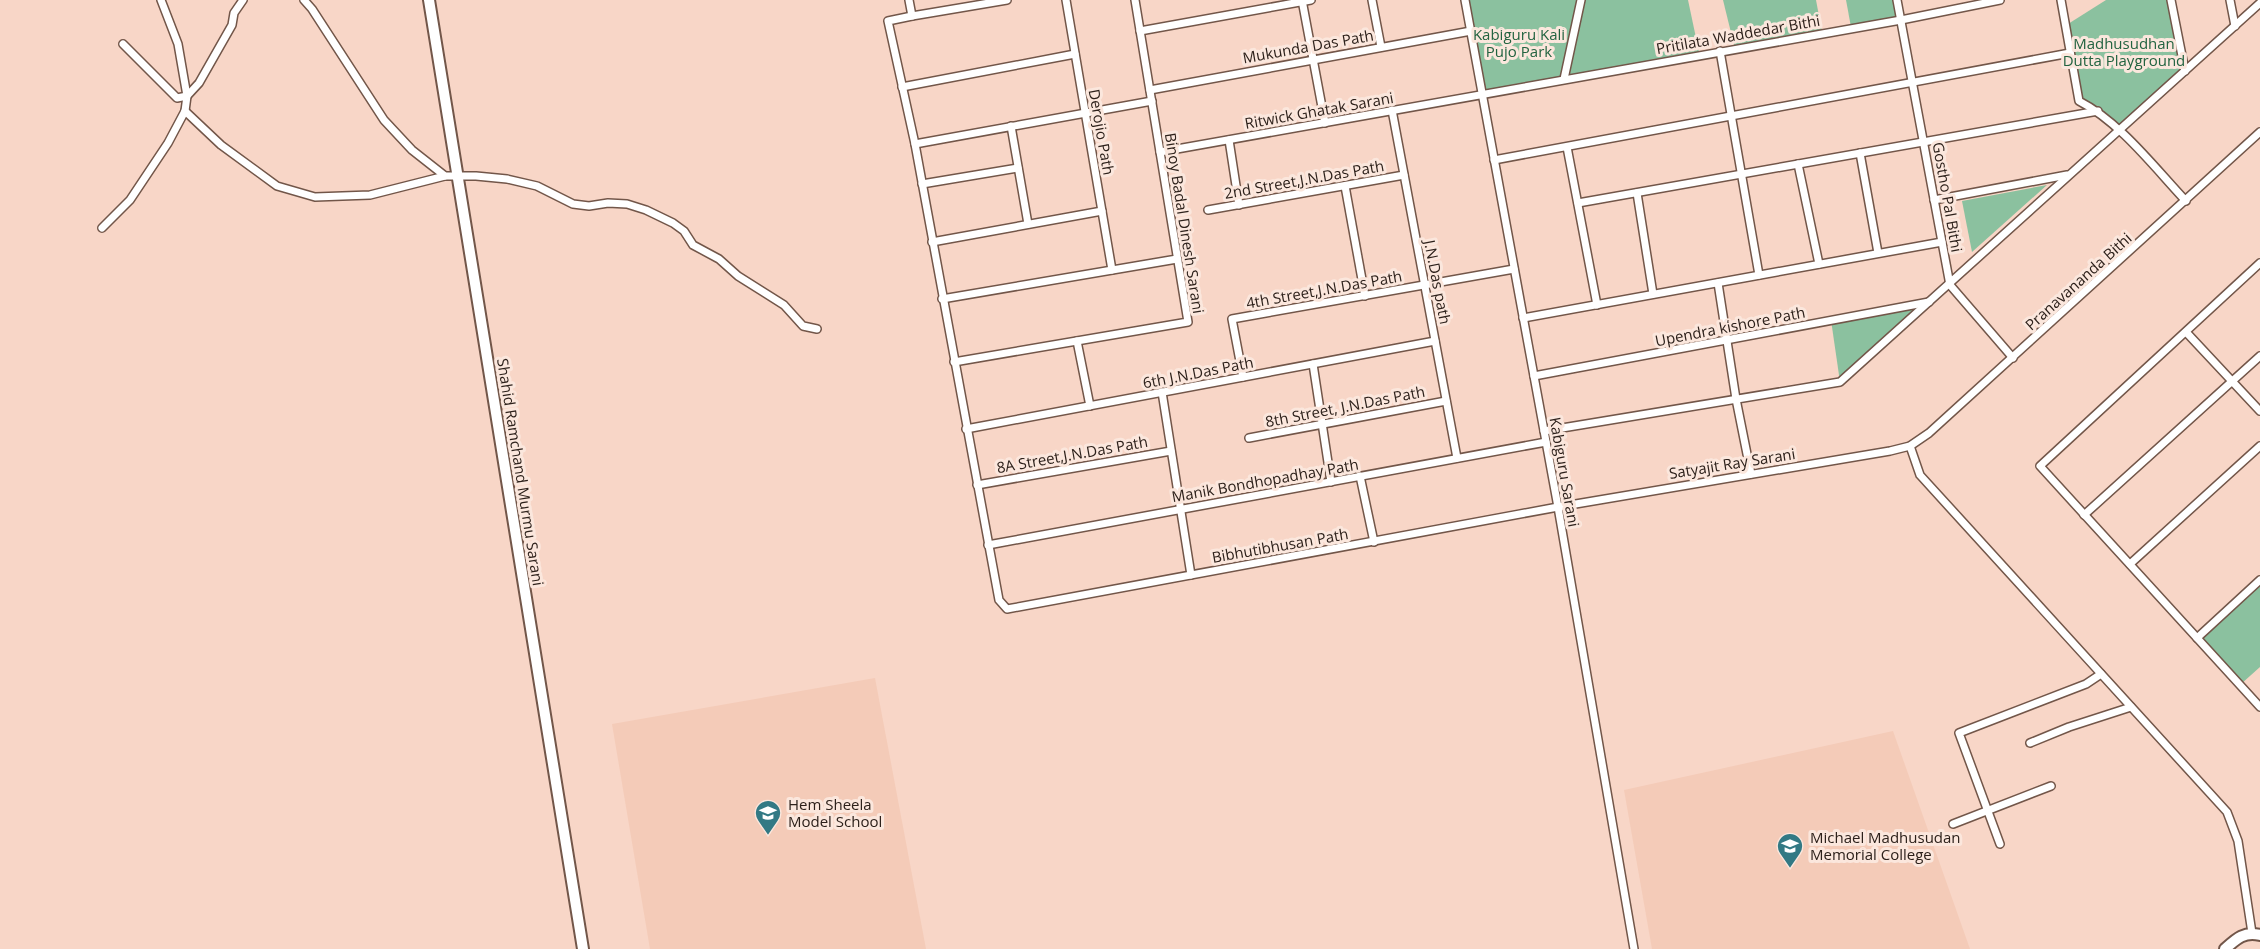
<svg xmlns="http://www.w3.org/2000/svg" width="2260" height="949" viewBox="0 0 2260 949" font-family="'Open Sans',sans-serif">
  <rect width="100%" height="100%" fill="#f8d6c7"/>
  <g fill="#f4cbb8">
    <polygon points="875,678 926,949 650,949 612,724"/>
    <polygon points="1893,731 1970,949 1652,949 1624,790"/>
  </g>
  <g fill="#8bc19f">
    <polygon points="1467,0 1688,0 1699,52 1482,94"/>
    <polygon points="1723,0 1816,0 1822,32 1735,49"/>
    <polygon points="1846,0 1896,0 1900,18 1851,27"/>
    <polygon points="2106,0 2169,0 2183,69 2117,128 2078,98 2068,24"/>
    <polygon points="2047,185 1972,252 1962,201"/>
    <polygon points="1923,306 1840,382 1831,320"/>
    <polygon points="2260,580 2260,667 2241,684 2197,638"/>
  </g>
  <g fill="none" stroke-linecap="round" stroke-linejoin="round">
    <g stroke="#725649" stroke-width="10">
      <g id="street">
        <polyline points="304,0 312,9 384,120 412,150 445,176 476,176 507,179 537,186 573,204 589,206 608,203 627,204 646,210 673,223 684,231 693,245 719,259 738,276 784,305 803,326 817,329"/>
        <polyline points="909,0 912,16 1007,0"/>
        <polyline points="1066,0 1112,270"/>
        <polyline points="1302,0 1325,123"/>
        <polyline points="1372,0 1381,47"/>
        <polyline points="1465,0 1558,507 1634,949"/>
        <polyline points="1897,0 1950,285 2013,358"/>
        <path d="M 2061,0 L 2079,101 C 2120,122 2154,167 2186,201"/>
        <polyline points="2171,0 2185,71"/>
        <polyline points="2230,0 2235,26"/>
        <polyline points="912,16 888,21 915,144 999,600 1007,609 1558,507 1890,451 1910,446 1929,433 2260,132"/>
        <polyline points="1140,31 1311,0"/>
        <polyline points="123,44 177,98 187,96 199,83 232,25 234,13 243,0"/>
        <polyline points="1720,51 1759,275"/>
        <polyline points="1564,79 1581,0"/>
        <polyline points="902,87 1075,54"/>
        <polyline points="1150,90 1471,31"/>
        <polyline points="1392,110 1457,458"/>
        <polyline points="185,111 221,145 277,186 315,197 370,195 445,176"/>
        <polyline points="1011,126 1028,224"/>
        <polyline points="1229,140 1239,205"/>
        <polyline points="915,144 1152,101"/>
        <polyline points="1567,147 1597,305"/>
        <polyline points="1160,152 1901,20 2000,0"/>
        <polyline points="1860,153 1878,253"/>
        <polyline points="1494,160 2070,53"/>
        <polyline points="1798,164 1819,264"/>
        <polyline points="922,184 1018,168"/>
        <polyline points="1345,186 1365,296"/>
        <polyline points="1637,193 1653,294"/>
        <polyline points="1934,200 2067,175"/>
        <polyline points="1578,203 2098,111"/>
        <polyline points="1208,210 1404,175"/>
        <polyline points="102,228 130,200 168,143 185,111 187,96 178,44 161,0"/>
        <polyline points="932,242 1102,211"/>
        <polyline points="2260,263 2040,466 2260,707"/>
        <polyline points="1718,283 1736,399 1751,474"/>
        <polyline points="942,299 1177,259"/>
        <polyline points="1523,318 1942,242"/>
        <polyline points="2186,332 2260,411"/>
        <polyline points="1077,341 1090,406"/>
        <polyline points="954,362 1188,322 1135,0"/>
        <polyline points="1313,364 1331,482"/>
        <polyline points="1534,376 1929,302"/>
        <polyline points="1243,377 1232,319 1514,269"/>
        <polyline points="1162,392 1191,575"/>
        <polyline points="966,429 1435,341"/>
        <polyline points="1544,431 1840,382 2260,3"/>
        <polyline points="1249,438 1446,401"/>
        <polyline points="1910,446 1920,475 2227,812 2238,841 2252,933"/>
        <polyline points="1360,476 1374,542"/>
        <polyline points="977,485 1171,451"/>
        <polyline points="2084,515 2260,356"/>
        <polyline points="988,545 1546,442"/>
        <polyline points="2130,564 2260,446"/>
        <polyline points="2197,638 2260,580"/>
        <polyline points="2030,743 2069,727 2131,707"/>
        <polyline points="1953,824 2051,786"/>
        <polyline points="2000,844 1959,733 2086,684 2101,674"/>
      </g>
    </g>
    <g stroke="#725649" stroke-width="14">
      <g id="secondary">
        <polyline points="429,0 583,949"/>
        <path d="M 2225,949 C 2236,939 2244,931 2260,935"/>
      </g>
    </g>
    <use href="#street" stroke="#fff" stroke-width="7"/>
    <use href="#secondary" stroke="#fff" stroke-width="10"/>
  </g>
  <defs>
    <g id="school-pin" transform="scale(1.35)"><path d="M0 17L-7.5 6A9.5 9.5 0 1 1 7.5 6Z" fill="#327984" stroke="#fbe7dd"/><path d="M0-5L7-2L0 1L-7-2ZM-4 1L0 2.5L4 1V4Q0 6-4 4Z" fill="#fff"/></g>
    <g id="university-pin" transform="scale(1.35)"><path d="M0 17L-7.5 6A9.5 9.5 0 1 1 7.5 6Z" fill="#327984" stroke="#fbe7dd"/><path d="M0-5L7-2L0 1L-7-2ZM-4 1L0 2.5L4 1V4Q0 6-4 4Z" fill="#fff"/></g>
  </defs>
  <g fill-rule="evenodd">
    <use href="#school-pin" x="768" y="813"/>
    <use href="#university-pin" x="1790" y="846"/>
  </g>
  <g text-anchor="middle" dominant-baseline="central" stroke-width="6" stroke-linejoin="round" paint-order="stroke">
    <g font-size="15" fill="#226340" stroke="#fbe7dd">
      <text x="1519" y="34">Kabiguru Kali<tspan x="1519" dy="17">Pujo Park</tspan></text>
      <text x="2124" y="43">Madhusudhan<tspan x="2124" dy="17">Dutta Playground</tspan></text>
    </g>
    <g font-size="15" fill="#2d211b" stroke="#fbe7dd">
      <text transform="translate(1738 34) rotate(-10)">Pritilata Waddedar Bithi</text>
      <text transform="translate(1308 46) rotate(-10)">Mukunda Das Path</text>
      <text transform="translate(1319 110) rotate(-10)">Ritwick Ghatak Sarani</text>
      <text transform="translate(1102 132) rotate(80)">Derojio Path</text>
      <text transform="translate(1304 179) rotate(-10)">2nd Street,J.N.Das Path</text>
      <text transform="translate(1948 197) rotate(80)">Gostho Pal Bithi</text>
      <text transform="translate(1185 223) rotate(81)">Binoy Badal Dinesh Sarani</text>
      <text transform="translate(2078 281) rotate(-42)">Pranavananda Bithi</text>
      <text transform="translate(1438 282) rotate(79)">J.N.Das path</text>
      <text transform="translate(1324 289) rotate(-10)">4th Street,J.N.Das Path</text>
      <text transform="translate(1730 326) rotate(-11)">Upendra kishore Path</text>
      <text transform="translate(1198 372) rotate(-11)">6th J.N.Das Path</text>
      <text transform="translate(1345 406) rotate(-11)">8th Street, J.N.Das Path</text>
      <text transform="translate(1072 454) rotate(-10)">8A Street,J.N.Das Path</text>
      <text transform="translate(1732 463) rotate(-9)">Satyajit Ray Sarani</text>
      <text transform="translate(521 472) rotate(81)">Shahid Ramchand Murmu Sarani</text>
      <text transform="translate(1565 472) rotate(80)">Kabiguru Sarani</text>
      <text transform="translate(1265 480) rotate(-10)">Manik Bondhopadhay Path</text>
      <text transform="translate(1280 545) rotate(-10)">Bibhutibhusan Path</text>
    </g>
    <g font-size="15" fill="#2d211b" stroke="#fbe7dd" text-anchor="start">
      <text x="788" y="804">Hem Sheela<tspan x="788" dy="17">Model School</tspan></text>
      <text x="1810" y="837">Michael Madhusudan<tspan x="1810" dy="17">Memorial College</tspan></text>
    </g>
  </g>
</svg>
